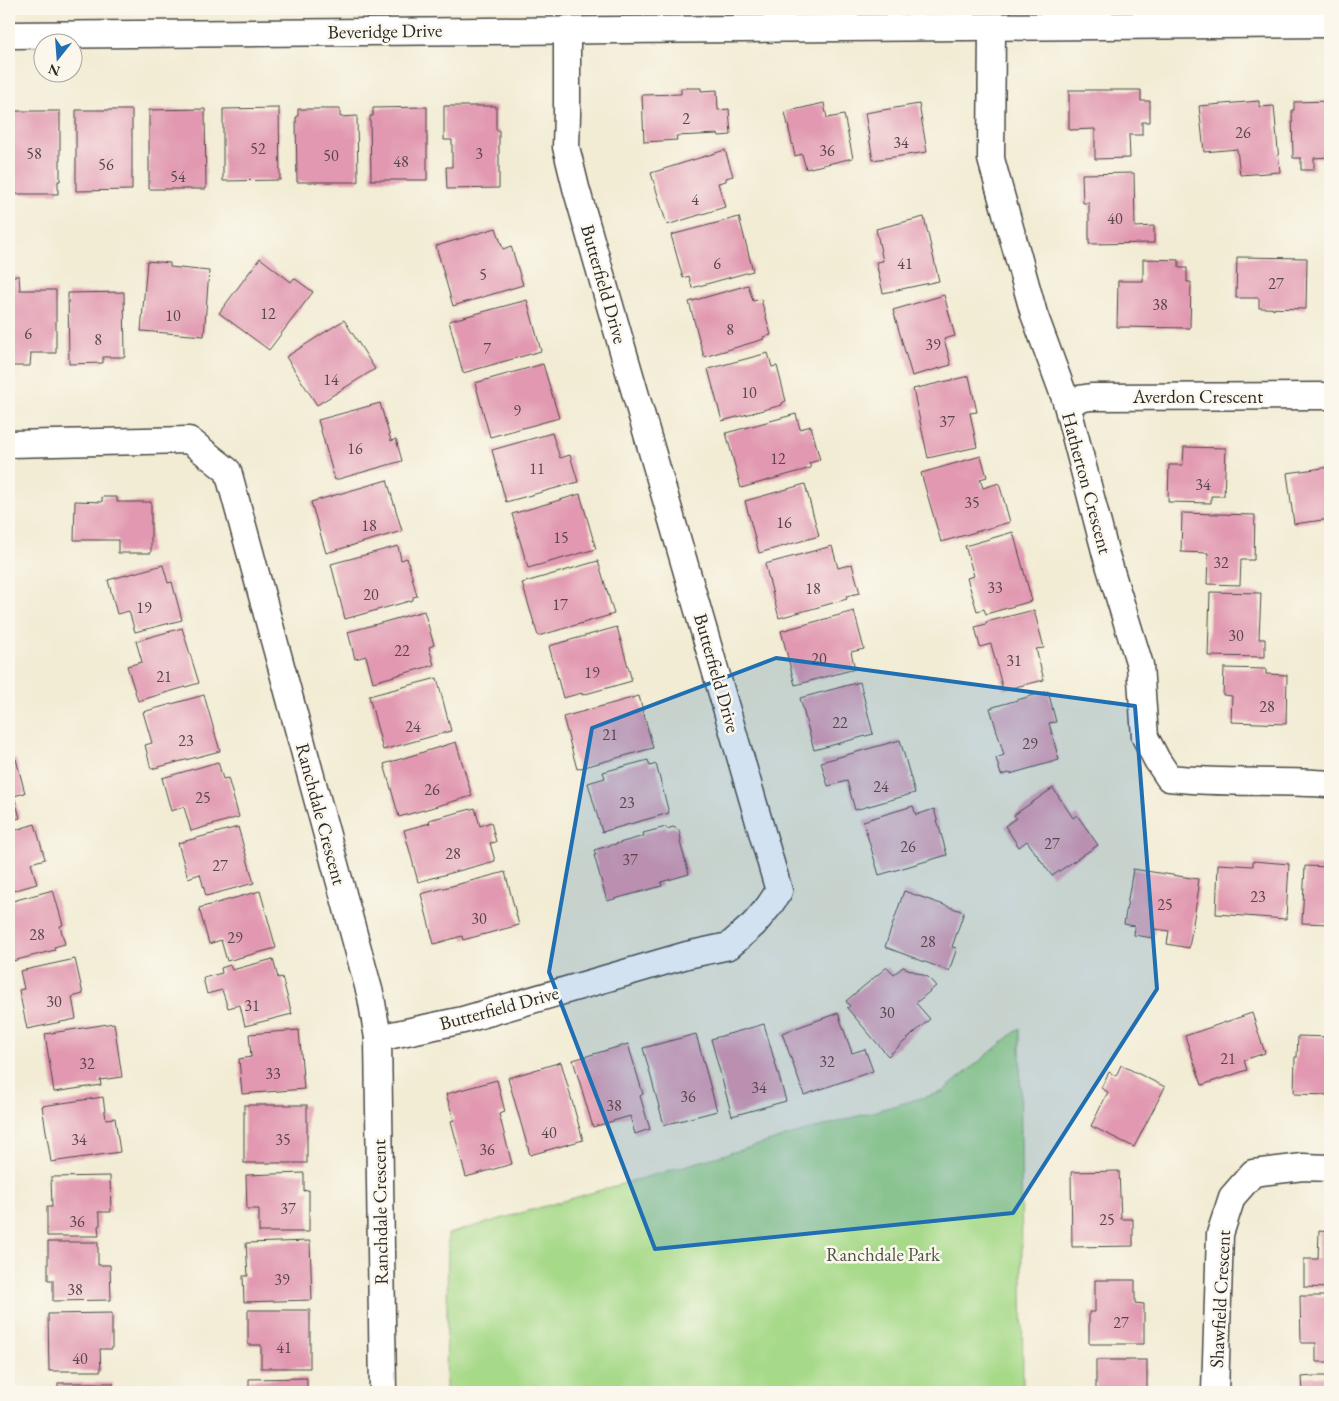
<svg xmlns="http://www.w3.org/2000/svg" width="1339" height="1401" viewBox="0 0 1339 1401" font-family="'EB Garamond',serif">
  <rect width="100%" height="100%" fill="#fbf7ec"/>
  <filter id="ink" filterUnits="userSpaceOnUse"><feTurbulence type="fractalNoise" baseFrequency=".02" numOctaves="2"/><feDisplacementMap in="SourceGraphic" scale="10" xChannelSelector="R" yChannelSelector="G"/><feConvolveMatrix kernelMatrix="1 2 1 2 8 2 1 2 1" color-interpolation-filters="sRGB"/></filter>
  <filter id="wash" filterUnits="userSpaceOnUse"><feTurbulence type="fractalNoise" baseFrequency=".0096" numOctaves="4" result="noise"/><feDisplacementMap in="SourceGraphic" scale="20" xChannelSelector="R" yChannelSelector="G"/><feGaussianBlur stdDeviation="1.12" result="paint"/><feColorMatrix in="noise" values="0 0 0 0 0 0 0 0 0 0 0 0 0 0 0 0 0 1.4 0 .05"/><feComposite in="paint" operator="in"/></filter>
  <g filter="url(#wash)">
    <rect width="100%" height="100%" fill="#f2ecd4"/>
    <polygon fill="#a6d988" stroke="#68825a" points="1020,1028 1023,1392 446,1392 448,1234 942,1092"/>
    <g id="blocks">
      <g fill="#e198b0">
        <polygon points="681,88 701,88 701,91 717,90 718,110 729,109 731,135 719,136 718,134 676,136 677,140 644,142 642,95 681,94"/>
        <polygon points="1069,90 1141,90 1141,101 1150,101 1150,122 1142,122 1142,135 1129,135 1130,158 1095,159 1095,129 1069,130"/>
        <polygon points="1259,101 1259,107 1274,106 1280,172 1240,175 1237,149 1204,152 1199,106"/>
        <polygon points="1330,101 1330,157 1314,158 1314,170 1301,170 1301,158 1293,158 1292,110 1294,110 1294,102"/>
        <polygon points="824,103 827,118 844,115 853,158 806,169 802,154 795,156 785,112"/>
        <polygon points="919,104 927,152 873,160 865,113"/>
        <polygon points="444,106 496,106 496,130 499,130 499,188 447,189 446,167 452,167 452,140 444,140"/>
        <polygon points="427,107 427,180 371,180 370,116 373,116 373,108"/>
        <polygon points="279,108 280,180 223,181 223,109"/>
        <polygon points="205,109 206,189 149,189 149,110"/>
        <polygon points="298,109 340,109 340,117 357,116 358,182 297,182 296,117 298,117"/>
        <polygon points="76,110 132,110 132,190 76,191"/>
        <polygon points="9,111 60,111 60,181 58,181 58,194 14,194 15,182 9,182"/>
        <polygon points="725,150 733,176 726,178 726,181 718,183 725,207 667,225 651,173"/>
        <polygon points="1134,173 1135,227 1154,226 1154,243 1089,244 1089,203 1083,203 1082,174"/>
        <polygon points="739,217 753,271 692,288 689,276 683,278 671,235"/>
        <polygon points="924,217 939,281 883,293 876,262 883,261 876,229"/>
        <polygon points="496,228 503,249 511,246 523,285 453,306 436,246"/>
        <polygon points="1237,257 1307,258 1306,309 1259,308 1259,298 1236,298"/>
        <polygon points="260,258 291,282 294,278 313,292 269,350 219,313"/>
        <polygon points="1143,259 1179,260 1179,268 1187,268 1187,282 1191,282 1190,328 1117,327 1118,281 1143,281"/>
        <polygon points="147,261 170,263 170,267 209,271 204,336 141,331"/>
        <polygon points="9,276 19,276 20,290 56,290 56,353 31,353 30,366 9,366"/>
        <polygon points="748,285 753,301 761,299 771,335 763,337 764,339 704,357 689,302"/>
        <polygon points="124,292 125,357 103,357 103,363 69,364 68,293"/>
        <polygon points="944,295 955,336 944,339 951,365 912,376 893,310"/>
        <polygon points="527,300 541,351 463,373 449,321"/>
        <polygon points="344,320 375,369 317,405 286,357"/>
        <polygon points="768,353 772,367 777,366 786,401 782,403 782,405 722,421 708,369"/>
        <polygon points="543,364 559,418 490,437 475,383"/>
        <polygon points="969,376 977,412 970,413 977,447 928,458 913,389"/>
        <polygon points="380,403 391,441 396,439 402,461 335,480 318,420"/>
        <polygon points="796,414 800,429 811,426 820,460 809,463 811,468 741,488 726,433"/>
        <polygon points="552,433 560,458 570,455 578,482 506,502 492,450"/>
        <polygon points="1184,447 1226,448 1224,496 1211,496 1211,503 1168,502 1169,465 1183,465"/>
        <polygon points="981,456 987,477 980,479 983,488 999,483 1010,522 941,542 921,473"/>
        <polygon points="1330,467 1330,519 1294,524 1287,473"/>
        <polygon points="387,480 402,531 326,553 311,502"/>
        <polygon points="805,484 819,536 759,553 745,501"/>
        <polygon points="580,494 596,549 528,568 512,514"/>
        <polygon points="102,497 117,497 117,502 151,502 151,553 118,553 118,540 74,540 75,501 102,502"/>
        <polygon points="1182,513 1255,515 1254,560 1241,560 1240,585 1207,584 1208,553 1181,552"/>
        <polygon points="1013,532 1032,601 986,614 984,609 977,611 967,578 974,576 965,546"/>
        <polygon points="398,546 401,560 407,558 417,596 413,597 413,600 345,619 331,564"/>
        <polygon points="832,546 838,568 852,564 860,593 846,596 847,599 779,618 765,564"/>
        <polygon points="598,561 614,614 538,636 522,583"/>
        <polygon points="163,565 168,583 172,582 182,620 135,632 129,611 117,614 108,580"/>
        <polygon points="1210,592 1261,593 1259,639 1265,639 1265,657 1208,656"/>
        <polygon points="1034,610 1044,648 1036,649 1044,680 1003,690 991,644 980,647 975,627 986,624 986,622"/>
        <polygon points="424,611 434,645 429,647 434,665 373,682 366,656 355,659 348,632"/>
        <polygon points="854,611 864,649 851,652 855,669 795,685 781,631"/>
        <polygon points="617,627 632,681 582,695 582,693 563,698 549,646"/>
        <polygon points="182,628 199,683 138,701 127,666 142,662 136,641"/>
        <polygon points="1224,668 1266,669 1266,674 1287,675 1286,724 1231,722 1232,696 1223,695"/>
        <polygon points="437,678 451,731 383,750 369,696"/>
        <polygon points="860,682 873,734 814,750 800,698"/>
        <polygon points="1048,691 1056,722 1049,723 1059,760 1010,774 1009,773 1001,775 996,758 1004,755 990,708"/>
        <polygon points="204,695 220,751 151,769 145,745 152,743 143,712"/>
        <polygon points="639,696 653,748 577,769 563,717"/>
        <polygon points="900,740 915,793 855,810 847,781 828,786 821,762"/>
        <polygon points="456,742 472,796 399,817 384,764"/>
        <polygon points="16,759 25,793 14,796 20,818 9,821 9,760"/>
        <polygon points="648,760 650,766 656,764 669,813 602,832 588,783 605,778 603,772"/>
        <polygon points="218,762 223,779 228,778 239,817 191,831 184,807 171,811 162,778"/>
        <polygon points="1053,788 1073,818 1077,815 1098,845 1052,876 1027,841 1019,847 1005,826 1016,818 1014,815"/>
        <polygon points="913,806 916,815 934,809 947,855 879,875 863,821"/>
        <polygon points="475,808 480,826 491,822 496,842 490,843 495,861 418,882 404,830 430,823 429,820"/>
        <polygon points="35,824 45,859 31,863 37,884 9,892 9,832"/>
        <polygon points="238,827 254,883 206,896 200,874 188,878 178,843"/>
        <polygon points="666,827 667,829 673,827 679,830 681,839 680,842 689,874 661,882 662,886 607,901 594,855 596,855 594,850 644,836 643,833"/>
        <polygon points="1253,861 1289,864 1286,919 1216,914 1218,864 1253,866"/>
        <polygon points="1305,866 1330,867 1330,924 1302,923"/>
        <polygon points="1133,869 1198,879 1197,886 1199,887 1189,948 1167,944 1169,931 1155,929 1153,938 1134,935 1135,926 1124,924"/>
        <polygon points="505,872 519,925 463,940 462,936 434,944 421,894"/>
        <polygon points="53,890 63,925 60,926 65,944 54,947 55,950 9,962 9,902"/>
        <polygon points="260,891 276,948 227,961 221,940 209,944 199,908"/>
        <polygon points="904,891 964,912 952,947 957,948 949,971 885,947"/>
        <polygon points="75,959 83,994 72,997 76,1019 27,1029 19,990 24,989 20,971"/>
        <polygon points="273,959 278,978 282,977 292,1014 245,1026 240,1005 228,1008 222,990 207,994 203,978 222,973 221,968 230,965 232,970"/>
        <polygon points="887,967 894,974 903,967 928,977 936,986 916,1003 930,1019 888,1056 847,1008 850,1006 846,1001"/>
        <polygon points="838,1013 852,1053 865,1049 873,1071 804,1095 782,1033"/>
        <polygon points="1252,1013 1265,1053 1244,1060 1247,1070 1202,1085 1185,1036"/>
        <polygon points="114,1023 122,1077 100,1080 101,1085 54,1092 45,1034"/>
        <polygon points="764,1024 786,1101 732,1116 711,1039"/>
        <polygon points="299,1030 304,1089 242,1094 239,1059 251,1057 249,1034"/>
        <polygon points="696,1034 717,1111 664,1125 643,1048"/>
        <polygon points="1298,1036 1330,1037 1330,1095 1294,1094 1295,1057 1297,1057"/>
        <polygon points="628,1044 643,1094 640,1096 650,1129 635,1134 630,1116 593,1127 573,1060"/>
        <polygon points="561,1062 583,1140 530,1155 508,1078"/>
        <polygon points="1121,1065 1165,1087 1134,1147 1091,1126 1108,1092 1101,1088 1109,1072 1116,1076"/>
        <polygon points="497,1080 505,1112 499,1114 512,1164 466,1177 451,1121 454,1120 446,1094"/>
        <polygon points="103,1097 106,1119 115,1118 120,1152 51,1162 42,1106"/>
        <rect x="244" y="1105" width="63" height="58"/>
        <polygon points="1119,1171 1121,1219 1133,1219 1133,1246 1072,1247 1071,1172"/>
        <polygon points="304,1173 304,1191 309,1190 309,1232 259,1232 259,1209 247,1209 246,1175"/>
        <polygon points="110,1176 111,1212 98,1212 100,1217 100,1225 98,1226 99,1236 47,1236 47,1207 52,1207 51,1177"/>
        <polygon points="1319,1231 1330,1232 1330,1288 1304,1287 1304,1259 1318,1259"/>
        <polygon points="310,1241 312,1300 244,1302 243,1276 248,1276 246,1243"/>
        <polygon points="48,1242 98,1242 98,1265 110,1265 111,1300 53,1301 53,1280 48,1280"/>
        <polygon points="1095,1280 1135,1280 1135,1303 1144,1304 1144,1344 1089,1344 1089,1312 1095,1312"/>
        <polygon points="1300,1296 1330,1296 1330,1362 1316,1362 1316,1343 1301,1343"/>
        <polygon points="248,1310 310,1310 310,1368 261,1368 261,1345 248,1345"/>
        <polygon points="112,1313 112,1349 100,1349 101,1371 49,1371 48,1314"/>
        <rect x="1096" y="1360" width="51" height="32"/>
        <polygon points="1313,1376 1330,1376 1330,1392 1303,1392 1302,1377"/>
        <polygon points="307,1378 307,1392 249,1392 249,1379"/>
        <rect x="58" y="1383" width="55" height="9"/>
      </g>
    </g>
  </g>
  <g filter="url(#ink)">
    <use href="#blocks" fill-opacity="0" stroke="#494844" stroke-width="1"/>
    <g fill="none" stroke-linecap="round" stroke-linejoin="round">
      <g stroke="#494844" stroke-width="29">
        <g id="minor">
          <path d="M 992,27 L 991,159 L 1034,314 L 1066,401 L 1106,555 L 1140,665 L 1145,737 L 1157,760 L 1169,778 C 1223,784 1277,780 1330,784"/>
          <polyline points="9,35 1330,24"/>
          <polyline points="1066,401 1091,397 1330,396"/>
          <polyline points="9,444 189,440 228,471 371,997 378,1038 383,1392"/>
          <polyline points="378,1038 463,1020 687,955 729,946 754,924 769,906 779,891 576,188 566,147 567,114 567,29"/>
          <polyline points="1215,1392 1220,1234 1232,1197 1253,1173 1303,1167 1330,1168"/>
        </g>
      </g>
      <use href="#minor" stroke="#fff" stroke-width="26"/>
    </g>
  </g>
  <path fill="#1f6fb2" fill-opacity="0.2" stroke="#1f6fb2" stroke-width="4" stroke-linejoin="round" d="M 776,658 L 1135,706 L 1157,989 L 1013,1213 L 655,1249 L 549,972 L 592,728 Z"/>
  <g text-anchor="middle" dominant-baseline="central" stroke-width="5" stroke-linejoin="round" paint-order="stroke">
    <g font-size="16" fill="#58464c">
      <text x="686" y="118">2</text>
      <text x="1243" y="132">26</text>
      <text x="901" y="142">34</text>
      <text x="258" y="148">52</text>
      <text x="827" y="150">36</text>
      <text x="34" y="153">58</text>
      <text x="479" y="153">3</text>
      <text x="331" y="155">50</text>
      <text x="401" y="161">48</text>
      <text x="106" y="164">56</text>
      <text x="178" y="176">54</text>
      <text x="695" y="199">4</text>
      <text x="1115" y="218">40</text>
      <text x="717" y="263">6</text>
      <text x="905" y="263">41</text>
      <text x="483" y="274">5</text>
      <text x="1276" y="283">27</text>
      <text x="1160" y="304">38</text>
      <text x="268" y="313">12</text>
      <text x="173" y="315">10</text>
      <text x="730" y="329">8</text>
      <text x="28" y="333">6</text>
      <text x="98" y="339">8</text>
      <text x="933" y="344">39</text>
      <text x="487" y="348">7</text>
      <text x="331" y="379">14</text>
      <text x="749" y="392">10</text>
      <text x="517" y="410">9</text>
      <text x="947" y="421">37</text>
      <text x="355" y="448">16</text>
      <text x="778" y="458">12</text>
      <text x="537" y="468">11</text>
      <text x="1203" y="484">34</text>
      <text x="972" y="502">35</text>
      <text x="784" y="522">16</text>
      <text x="369" y="525">18</text>
      <text x="561" y="537">15</text>
      <text x="1221" y="562">32</text>
      <text x="995" y="587">33</text>
      <text x="813" y="588">18</text>
      <text x="371" y="594">20</text>
      <text x="560" y="604">17</text>
      <text x="144" y="607">19</text>
      <text x="1236" y="635">30</text>
      <text x="402" y="650">22</text>
      <text x="819" y="658">20</text>
      <text x="1014" y="660">31</text>
      <text x="592" y="672">19</text>
      <text x="164" y="676">21</text>
      <text x="1267" y="706">28</text>
      <text x="840" y="722">22</text>
      <text x="413" y="726">24</text>
      <text x="610" y="734">21</text>
      <text x="186" y="740">23</text>
      <text x="1030" y="743">29</text>
      <text x="881" y="786">24</text>
      <text x="432" y="789">26</text>
      <text x="203" y="797">25</text>
      <text x="627" y="802">23</text>
      <text x="1052" y="843">27</text>
      <text x="908" y="846">26</text>
      <text x="453" y="853">28</text>
      <text x="630" y="859">37</text>
      <text x="220" y="865">27</text>
      <text x="1258" y="896">23</text>
      <text x="1165" y="904">25</text>
      <text x="479" y="918">30</text>
      <text x="37" y="934">28</text>
      <text x="235" y="937">29</text>
      <text x="928" y="941">28</text>
      <text x="54" y="1001">30</text>
      <text x="252" y="1005">31</text>
      <text x="887" y="1012">30</text>
      <text x="1228" y="1058">21</text>
      <text x="827" y="1061">32</text>
      <text x="87" y="1063">32</text>
      <text x="273" y="1073">33</text>
      <text x="759" y="1087">34</text>
      <text x="688" y="1096">36</text>
      <text x="614" y="1105">38</text>
      <text x="549" y="1132">40</text>
      <text x="79" y="1139">34</text>
      <text x="283" y="1139">35</text>
      <text x="487" y="1149">36</text>
      <text x="288" y="1208">37</text>
      <text x="1107" y="1219">25</text>
      <text x="77" y="1221">36</text>
      <text x="282" y="1279">39</text>
      <text x="75" y="1289">38</text>
      <text x="1121" y="1322">27</text>
      <text x="284" y="1347">41</text>
      <text x="80" y="1358">40</text>
    </g>
    <g font-size="19" fill="#2b2b2b" stroke="#fbf7ec">
      <text transform="translate(385 31) rotate(-1)">Beveridge Drive</text>
      <text transform="translate(604 284) rotate(74)">Butterfield Drive</text>
      <text x="1198" y="396">Averdon Crescent</text>
      <text transform="translate(1087 483) rotate(75)">Hatherton Crescent</text>
      <text transform="translate(717 673) rotate(74)">Butterfield Drive</text>
      <text transform="translate(321 814) rotate(75)">Ranchdale Crescent</text>
      <text transform="translate(499 1008) rotate(-15)">Butterfield Drive</text>
      <text transform="translate(380 1212) rotate(-91)">Ranchdale Crescent</text>
      <text transform="translate(1220 1299) rotate(-87)">Shawfield Crescent</text>
    </g>
    <g font-size="19" fill="#4a5642" stroke="#fbf7ec">
      <text x="883" y="1254">Ranchdale Park</text>
    </g>
  </g>
  <rect width="1339" height="1401" fill="none" stroke="#fbf7ec" stroke-width="30"/>
  <g transform="translate(58 58) rotate(197)"><circle r="24" fill="#fbf7ec" stroke="#a8a59f"/>
  <path d="M0-4L9 19L0 12L-9 19Z" fill="#1f6fb2"/>
  <text y="-8" font-size="14" font-weight="bold" text-anchor="middle" fill="#2b2b2b">N</text>
  </g>
</svg>
